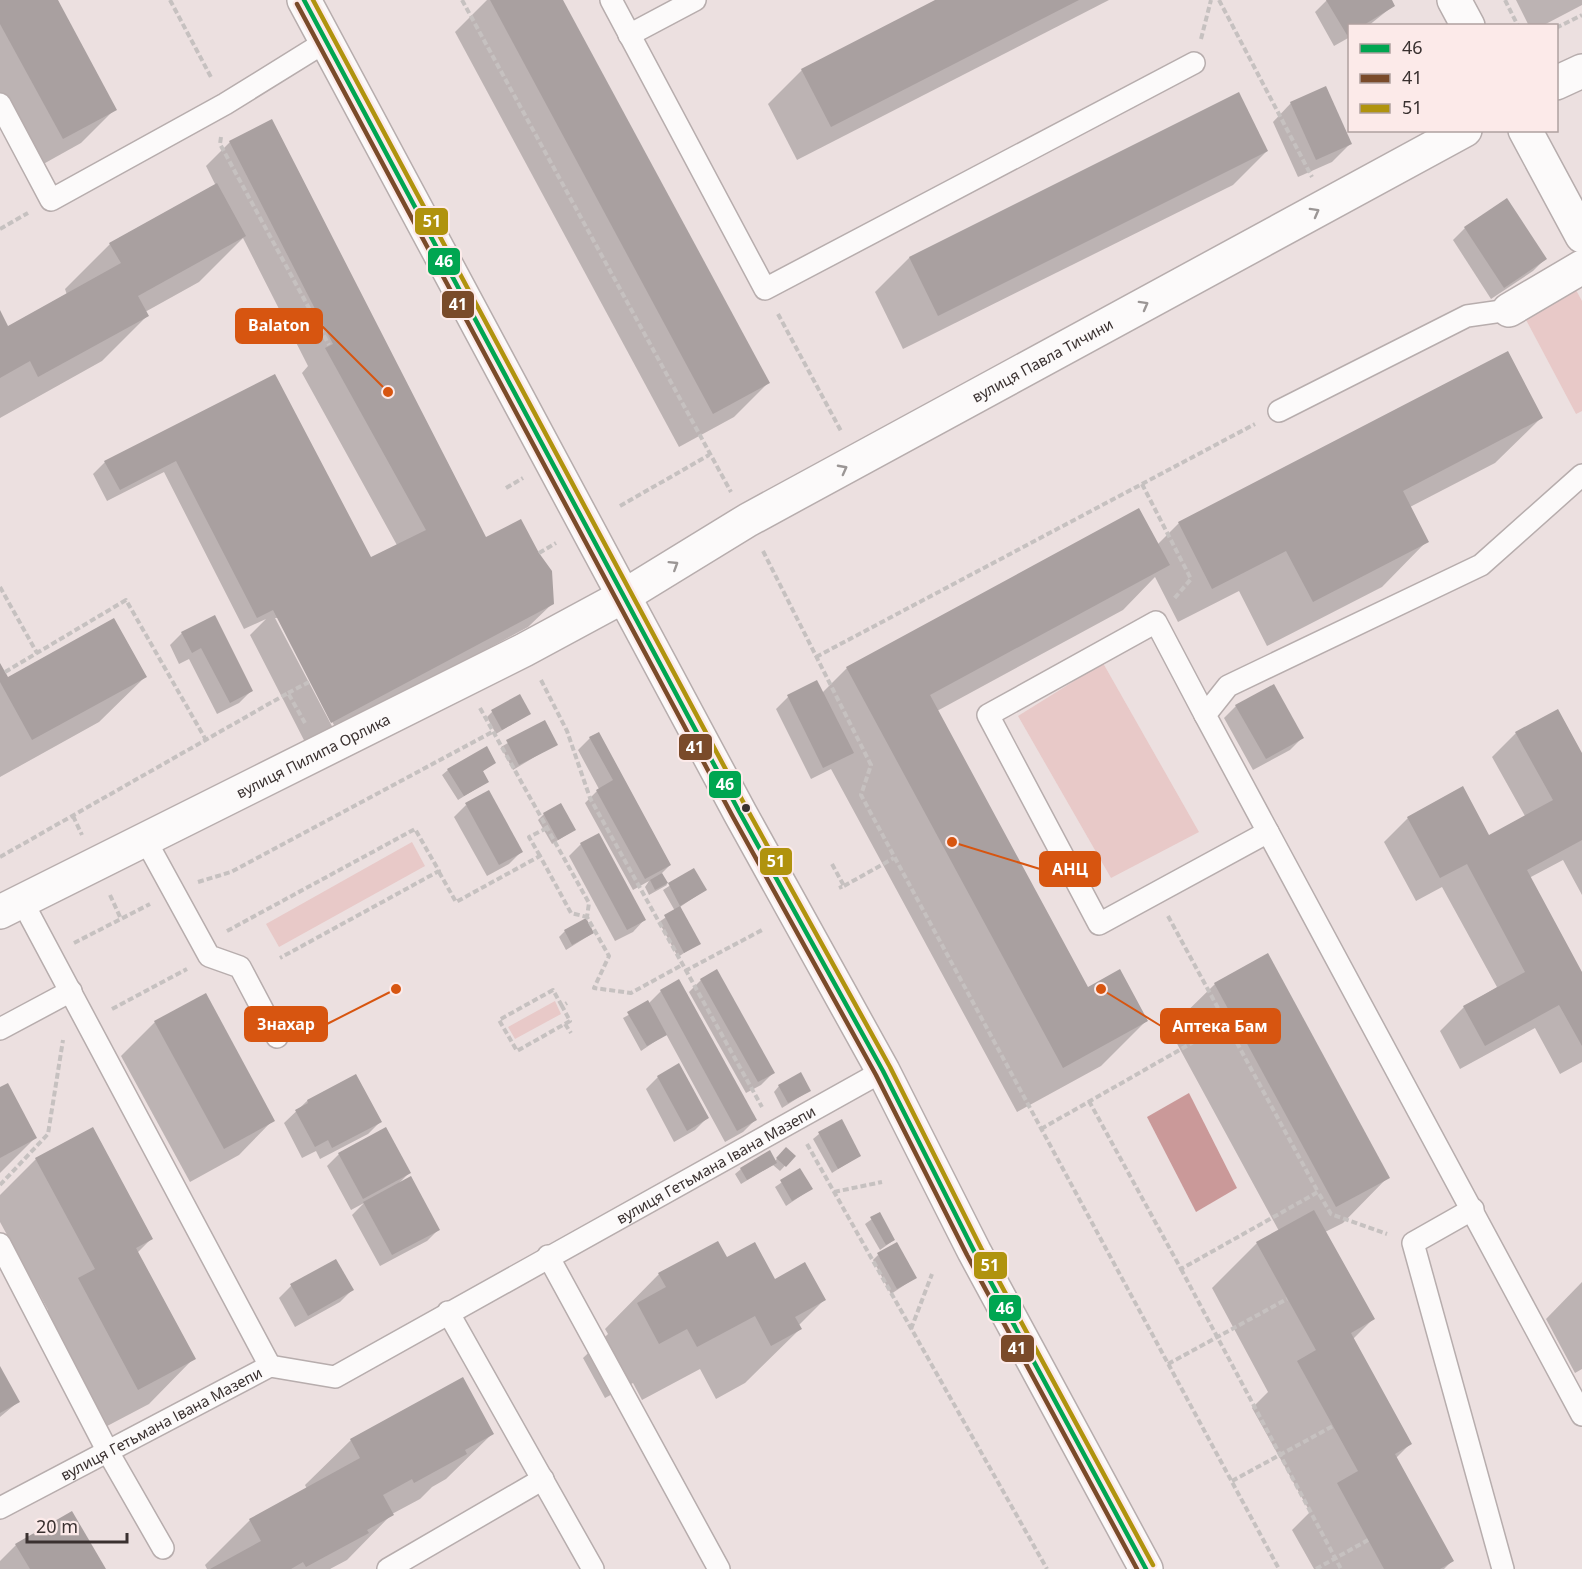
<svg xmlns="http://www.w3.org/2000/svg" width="1582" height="1569" viewBox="0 0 1582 1569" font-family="'Noto Sans',sans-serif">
  <rect width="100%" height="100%" fill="#ece0e0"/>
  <g fill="#e8c9c8">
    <polygon points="1576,290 1582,301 1582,411 1576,414 1525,318"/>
    <polygon points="1103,663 1199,832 1111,878 1018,716"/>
    <polygon points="412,842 425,866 279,947 266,924"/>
    <polygon points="555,1001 561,1014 515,1039 508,1027"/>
  </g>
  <polygon fill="#ca9999" points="1189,1093 1237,1188 1196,1212 1147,1117"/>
  <g fill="#0003" fill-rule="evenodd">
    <polygon points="0,0 56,0 115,109 81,143 29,172 0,119"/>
    <polygon points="487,0 561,0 768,383 734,417 679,447 455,32"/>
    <polygon points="939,0 1109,0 797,160 768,104 802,70"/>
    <polygon points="1327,0 1390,0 1393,6 1368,26 1350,26 1350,37 1334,46 1315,12"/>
    <polygon points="1516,0 1582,0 1582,5 1542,26 1529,26"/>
    <polygon points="1239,94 1267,151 1233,185 903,349 875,292 909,258"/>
    <polygon points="1291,103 1350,144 1332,162 1298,177 1273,122"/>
    <path d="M 272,121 L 486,539 L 553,603 L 528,627 L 307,746 L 250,635 L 266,619 L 244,629 L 164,472 L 107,501 L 93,474 L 105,462 L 274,376 L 360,566 L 398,547 L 302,373 L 308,366 L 243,238 L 199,282 L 145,312 L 147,316 L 102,361 L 0,418 L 0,313 L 8,328 L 67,295 L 65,289 L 110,244 L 216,186 L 206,166 L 230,142 ZM 275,618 L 278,618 L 336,729 L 334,730 Z"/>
    <polygon points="1506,201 1545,259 1533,271 1491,299 1453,240 1465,228"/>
    <polygon points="1541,418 1495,463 1410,507 1427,541 1382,587 1267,646 1239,591 1178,622 1155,577 1123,610 937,711 1088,989 1146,1021 1101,1066 1017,1112 831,769 811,779 776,709 788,697 822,693 847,668 1157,545 1179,523"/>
    <polygon points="214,617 251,691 239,703 217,714 189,659 179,664 170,645 182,633"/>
    <polygon points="0,666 7,680 145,677 99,722 0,777"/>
    <polygon points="1236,706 1302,738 1290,750 1253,770 1224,718"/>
    <polygon points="492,712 529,714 496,734 487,717"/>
    <polygon points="544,722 556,744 513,770 501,747"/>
    <polygon points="1516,733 1582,756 1582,895 1563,860 1529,878 1582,975 1582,1062 1560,1074 1535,1028 1460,1069 1440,1031 1464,1007 1497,987 1442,887 1416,901 1384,842 1408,818 1488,837 1525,816 1492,757"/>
    <polygon points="590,738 670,865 661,874 667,885 649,895 645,887 649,881 633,890 585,803 599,789 578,750"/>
    <polygon points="494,762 482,772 487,782 458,800 442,775 448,770"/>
    <polygon points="466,805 521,852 509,864 487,876 454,817"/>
    <polygon points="544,814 574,830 552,844 538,820"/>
    <polygon points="581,844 644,920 633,932 615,941 569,856"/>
    <polygon points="694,870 705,890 680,907 699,943 678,957 659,922 675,911 663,890"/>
    <polygon points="565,931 593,933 566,950 559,937"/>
    <polygon points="1267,955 1388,1177 1343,1223 1325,1232 1373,1319 1353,1339 1410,1444 1396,1458 1452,1561 1444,1569 1314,1569 1292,1530 1310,1512 1252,1408 1268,1392 1212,1288 1257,1243 1279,1231 1169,1029 1215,984"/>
    <polygon points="701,980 773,1073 761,1085 746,1093 689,992"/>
    <polygon points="661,991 755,1120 743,1132 725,1142 666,1034 641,1051 623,1018 648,1004"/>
    <polygon points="155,1022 273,1120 239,1155 190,1182 121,1056"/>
    <polygon points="658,1077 707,1118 695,1130 674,1142 646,1089"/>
    <polygon points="779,1086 809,1091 782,1108 774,1092"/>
    <polygon points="0,1089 35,1138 0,1173"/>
    <polygon points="307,1101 380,1122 368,1134 320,1159 316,1151 302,1158 284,1123"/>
    <polygon points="819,1134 859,1156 832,1173 813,1139"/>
    <polygon points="786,1149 794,1156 780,1171 773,1165 741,1184 735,1174 741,1169 775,1161"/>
    <polygon points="339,1154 409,1173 396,1186 439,1229 427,1241 380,1266 352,1215 364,1203 351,1210 327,1166"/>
    <polygon points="36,1159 151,1239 137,1253 194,1358 149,1404 92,1434 33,1325 48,1310 0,1222 0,1195"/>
    <polygon points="800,1170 811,1189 786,1206 775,1187"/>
    <polygon points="879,1214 894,1240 880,1250 865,1224"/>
    <polygon points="878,1255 915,1278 891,1294 873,1260"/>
    <polygon points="726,1259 824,1300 798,1326 800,1329 745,1383 716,1399 700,1369 642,1400 633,1383 605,1398 583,1358 608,1334 605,1329 659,1274"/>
    <polygon points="336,1261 352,1290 340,1302 295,1327 279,1298 291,1286"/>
    <polygon points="1582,1282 1582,1369 1575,1373 1546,1319"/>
    <polygon points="0,1370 18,1402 0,1417"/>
    <polygon points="492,1434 446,1479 432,1487 420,1499 392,1514 347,1560 330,1569 207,1569 205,1565 250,1520 307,1489 305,1485 351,1440"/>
    <polygon points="16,1545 104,1569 0,1569 0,1561"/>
  </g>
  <g fill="#a9a0a0">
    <polygon points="0,0 58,0 117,110 63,139 0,24"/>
    <polygon points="490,0 563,0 770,383 713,414"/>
    <polygon points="935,0 1079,0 831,127 801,69"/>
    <polygon points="1326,0 1392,0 1395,6 1362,26 1350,26 1350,33 1347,35"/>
    <polygon points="1326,86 1352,144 1316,160 1290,102"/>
    <polygon points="1239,92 1268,151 938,316 909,257"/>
    <polygon points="272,119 486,537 521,519 539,553 552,571 554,604 331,723 273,610 257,618 176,461 120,490 104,461 275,374 371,557 426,530 325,348 333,344 229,141"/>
    <polygon points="217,183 246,236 138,296 149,316 38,377 30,361 0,378 0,310 8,326 121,263 109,243"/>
    <polygon points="1507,198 1547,259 1504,288 1464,227"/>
    <polygon points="1508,351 1543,418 1403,491 1429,542 1313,602 1286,551 1212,589 1178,522"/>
    <polygon points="1139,508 1170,565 930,695 1088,987 1120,969 1148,1021 1063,1068 846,667"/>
    <polygon points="215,615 253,691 230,703 201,648 192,653 181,632"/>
    <polygon points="114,618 147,677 32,740 0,682 0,663 8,677"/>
    <polygon points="817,680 854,753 823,768 787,695"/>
    <polygon points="1274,684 1304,738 1266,759 1235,705"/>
    <polygon points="520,694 531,714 502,730 491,710"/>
    <polygon points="1558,709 1582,753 1582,840 1527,870 1582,972 1582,1046 1559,1005 1485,1046 1463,1006 1525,972 1467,864 1440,878 1407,817 1463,786 1489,835 1553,800 1515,732"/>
    <polygon points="545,720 558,745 519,765 506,740"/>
    <polygon points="599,732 671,865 645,879 596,790 613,780 589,737"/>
    <polygon points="487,746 496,763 483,771 489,782 464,796 447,769"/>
    <polygon points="489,790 523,852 499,865 465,803"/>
    <polygon points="561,803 576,830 558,840 543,813"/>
    <polygon points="599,833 646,920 627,930 580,843"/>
    <polygon points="694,868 707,890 680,906 668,883"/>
    <polygon points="662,873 668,883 655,890 650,880"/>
    <polygon points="680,906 701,944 684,953 664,915"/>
    <polygon points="586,918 594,933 572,945 564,930"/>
    <polygon points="1268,953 1390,1178 1336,1207 1214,983"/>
    <polygon points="717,969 775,1073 758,1082 700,979"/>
    <polygon points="679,979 757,1120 737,1131 660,990"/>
    <polygon points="206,993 275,1121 224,1149 154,1021"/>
    <polygon points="648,1000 667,1035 647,1046 627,1012"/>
    <polygon points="679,1063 709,1118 687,1131 657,1076"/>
    <polygon points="801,1072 811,1091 788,1103 778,1085"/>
    <polygon points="356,1074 382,1122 332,1148 328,1140 315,1147 295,1110 308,1103 307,1100"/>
    <polygon points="8,1083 37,1138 0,1158 0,1087"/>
    <polygon points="842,1119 861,1156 838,1169 818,1132"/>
    <polygon points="93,1127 153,1239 136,1248 196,1359 138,1390 78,1278 95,1269 35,1158"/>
    <polygon points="386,1127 411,1173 363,1199 338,1153"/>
    <polygon points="786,1147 796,1156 786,1167 776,1158"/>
    <polygon points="770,1150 777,1163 747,1180 740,1168"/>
    <polygon points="800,1168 813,1189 792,1201 780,1180"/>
    <polygon points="411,1176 440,1230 392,1255 363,1202"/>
    <polygon points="1314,1210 1375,1319 1351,1333 1412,1444 1395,1454 1454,1561 1440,1569 1384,1569 1337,1483 1358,1471 1297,1361 1316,1350 1256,1242"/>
    <polygon points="880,1212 895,1240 886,1245 870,1217"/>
    <polygon points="718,1241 727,1257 755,1242 775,1279 805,1262 826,1300 795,1317 802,1329 771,1346 755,1316 697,1347 687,1329 659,1344 637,1303 666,1287 658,1273"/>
    <polygon points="897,1242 917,1278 897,1289 877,1253"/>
    <polygon points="336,1259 354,1290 308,1316 290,1284"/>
    <polygon points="0,1366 20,1402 0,1413"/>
    <polygon points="463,1377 494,1434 465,1450 467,1454 414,1483 412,1479 383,1495 394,1515 367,1530 369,1533 306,1567 303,1562 291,1569 210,1569 261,1541 249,1519 360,1458 350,1439"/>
    <polygon points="72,1511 106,1569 30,1569 15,1544"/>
  </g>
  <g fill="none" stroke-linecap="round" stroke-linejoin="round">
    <g stroke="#b7adad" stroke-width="24">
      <g id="lane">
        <polyline points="611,0 765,289 1194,63"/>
        <polyline points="629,35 695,0"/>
        <polyline points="0,104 51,200 225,104 325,42"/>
        <polyline points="1279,411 1467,316 1509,310"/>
        <polyline points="1582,475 1481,565 1228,686 1205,715 1582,1415"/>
        <polyline points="1205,715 1156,622 988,715 1099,924 1268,832"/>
        <polyline points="146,841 209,956 240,967 277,1037"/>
        <polyline points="22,901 270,1366"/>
        <polyline points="0,1029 71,991"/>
        <polyline points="1473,1209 1413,1243 1503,1569"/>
        <polyline points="0,1244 108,1452 163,1548"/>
        <polyline points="548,1256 719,1569"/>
        <polyline points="448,1312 593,1569"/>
        <path id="s1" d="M 0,1508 L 270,1366 L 335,1377 L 883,1071"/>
        <polyline points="388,1569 543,1479"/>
      </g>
    </g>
    <g stroke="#b7adad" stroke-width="36">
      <g id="street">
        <polyline points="1454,0 1468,26"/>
        <polyline points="1556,83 1582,71"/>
        <polyline points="1525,130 1582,236"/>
        <polyline points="1509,310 1582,267"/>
        <path id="s2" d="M 0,912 L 524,650 L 624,596 L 748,520 L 1465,130"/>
      </g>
    </g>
    <g stroke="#b7adad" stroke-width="36">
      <polyline id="secondary" points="304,0 740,813 883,1071 974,1251 1146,1569"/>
    </g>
    <g stroke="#c6c1c0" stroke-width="4" stroke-dasharray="6 3" stroke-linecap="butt">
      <polyline points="170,0 212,79"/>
      <polyline points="462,0 731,492"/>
      <polyline points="1219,0 1312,177"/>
      <polyline points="1505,0 1518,26"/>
      <polyline points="1556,28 1582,15"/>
      <polyline points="1201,39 1211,0"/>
      <polyline points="221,137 220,144 329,345"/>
      <polyline points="0,229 28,213"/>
      <polyline points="778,314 841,431"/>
      <polyline points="1142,484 1191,579 1173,600"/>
      <polyline points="506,488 523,478"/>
      <polyline points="620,506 709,455"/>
      <polyline points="763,551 871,765 861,795 1279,1569"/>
      <polyline points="539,553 556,543"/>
      <polyline points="0,587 37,653"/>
      <polyline points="816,657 1255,424"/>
      <polyline points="5,672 126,600 206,740"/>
      <polyline points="541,680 567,731 590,798 762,1107"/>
      <polyline points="288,693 309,682"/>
      <polyline points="480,708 589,903 587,917 609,956 594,988 631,993 682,965"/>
      <polyline points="73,816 82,835"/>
      <polyline points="540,856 529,837 547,828"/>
      <polyline points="0,857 288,693 305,723"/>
      <polyline points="832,864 844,886 839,888"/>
      <polyline points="439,872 456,902 540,856 571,913 587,917"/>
      <polyline points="198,882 231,872 494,731"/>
      <polyline points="844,886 894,858"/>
      <polyline points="110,895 121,919"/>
      <polyline points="1168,916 1318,1192"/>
      <polyline points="227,931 415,829 439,871 280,958"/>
      <polyline points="74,943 150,904"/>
      <polyline points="685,971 762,930"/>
      <polyline points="562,1006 553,990 499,1020 517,1051 570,1021 562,1006 567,1003"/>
      <polyline points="112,1009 187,969"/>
      <polyline points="565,1024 571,1033"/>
      <polyline points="1089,1101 1181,1269 1318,1192 1331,1214 1387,1234"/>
      <polyline points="1041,1129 1225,1024"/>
      <polyline points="807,1144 1047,1569"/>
      <polyline points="0,1185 48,1134 63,1040"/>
      <polyline points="834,1192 882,1182"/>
      <polyline points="1181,1269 1341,1569"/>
      <polyline points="911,1329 932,1274"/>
      <polyline points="1168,1364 1287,1299"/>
      <polyline points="1232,1481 1333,1426"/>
      <polyline points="1316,1569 1368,1540"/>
    </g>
    <use href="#lane" stroke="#fcfafa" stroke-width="21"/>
    <use href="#street" stroke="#fcfafa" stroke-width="33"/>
    <use href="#secondary" stroke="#fcfafa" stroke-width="33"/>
    <g stroke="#fceae9" stroke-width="9">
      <polyline id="bus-1" points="304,0 740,813 883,1071 974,1251 1146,1569"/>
    </g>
    <g stroke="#fceae9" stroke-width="9">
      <polyline id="bus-2" points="297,4 733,817 876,1075 967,1255 1137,1569"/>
    </g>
    <g stroke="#fceae9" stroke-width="9">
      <polyline id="bus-3" points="313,0 747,809 890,1067 981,1248 1153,1565"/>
    </g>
    <use href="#bus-1" stroke="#00a651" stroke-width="4.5"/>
    <use href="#bus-2" stroke="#7a4b2a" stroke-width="4.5"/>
    <use href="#bus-3" stroke="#b0930e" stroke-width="4.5"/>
  </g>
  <defs><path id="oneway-chevron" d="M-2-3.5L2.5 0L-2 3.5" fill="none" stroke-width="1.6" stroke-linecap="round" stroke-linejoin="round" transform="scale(1.5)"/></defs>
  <g stroke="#9b9695">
    <use href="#oneway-chevron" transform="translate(1315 212) rotate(-29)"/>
    <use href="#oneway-chevron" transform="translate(1144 305) rotate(-29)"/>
    <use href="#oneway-chevron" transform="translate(843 469) rotate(-28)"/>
    <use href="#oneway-chevron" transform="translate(674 565) rotate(-32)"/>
  </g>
  <circle fill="#3a3130" stroke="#fceae9" stroke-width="2" cx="746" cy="808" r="5"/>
  <g text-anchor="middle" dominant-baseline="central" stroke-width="6" stroke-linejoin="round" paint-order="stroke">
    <g font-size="15" fill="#3a3130" stroke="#fceae9">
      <text stroke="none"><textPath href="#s2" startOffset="1180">вулиця Павла Тичини</textPath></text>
      <text stroke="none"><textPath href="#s2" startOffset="350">вулиця Пилипа Орлика</textPath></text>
      <text stroke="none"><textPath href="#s1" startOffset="807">вулиця Гетьмана Івана Мазепи</textPath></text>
      <text stroke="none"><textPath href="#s1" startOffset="182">вулиця Гетьмана Івана Мазепи</textPath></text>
    </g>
  </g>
  <path fill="none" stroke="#d75510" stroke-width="2" d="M388 392L322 326M952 842L1040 869M396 989L327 1024M1101 989L1161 1026"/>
  <g fill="#d75510" stroke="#fceae9" stroke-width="2">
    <circle cx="388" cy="392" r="6"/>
    <circle cx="952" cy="842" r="6"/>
    <circle cx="396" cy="989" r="6"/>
    <circle cx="1101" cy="989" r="6"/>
  </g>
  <g fill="#d75510" stroke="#d75510" stroke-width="2">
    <rect x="236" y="309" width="86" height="34" rx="6"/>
    <rect x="1040" y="852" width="60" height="34" rx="6"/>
    <rect x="245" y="1007" width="82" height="34" rx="6"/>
    <rect x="1161" y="1009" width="119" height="34" rx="6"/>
  </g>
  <g font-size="16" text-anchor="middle" font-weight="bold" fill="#fff">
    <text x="279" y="331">Balaton</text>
    <text x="1070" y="875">АНЦ</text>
    <text x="286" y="1030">Знахар</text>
    <text x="1220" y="1032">Аптека Бам</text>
  </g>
  <g stroke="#fceae9" stroke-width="2">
    <rect x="414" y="207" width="35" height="29" rx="6" fill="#b0930e"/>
    <rect x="427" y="247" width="34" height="29" rx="6" fill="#00a651"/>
    <rect x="441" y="290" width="34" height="29" rx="6" fill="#7a4b2a"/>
    <rect x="678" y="733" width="35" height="28" rx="6" fill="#7a4b2a"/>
    <rect x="708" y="770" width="34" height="29" rx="6" fill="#00a651"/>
    <rect x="759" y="847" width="34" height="29" rx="6" fill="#b0930e"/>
    <rect x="973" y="1251" width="35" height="29" rx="6" fill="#b0930e"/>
    <rect x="988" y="1294" width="34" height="28" rx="6" fill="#00a651"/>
    <rect x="1000" y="1334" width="35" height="29" rx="6" fill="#7a4b2a"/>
  </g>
  <g font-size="16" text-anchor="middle" font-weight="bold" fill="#fff">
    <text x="432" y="227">51</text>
    <text x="444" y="267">46</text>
    <text x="458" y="310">41</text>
    <text x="695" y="753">41</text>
    <text x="725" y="790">46</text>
    <text x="776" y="867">51</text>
    <text x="990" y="1271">51</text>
    <text x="1005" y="1314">46</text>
    <text x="1017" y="1354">41</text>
  </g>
  <rect x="1348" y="24" width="210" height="108" fill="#fceae9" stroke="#aea09f" stroke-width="1.5"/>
  <rect x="1360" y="44" width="30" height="9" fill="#00a651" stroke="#aea09f" stroke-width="1.5"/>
  <text x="1402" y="54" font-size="18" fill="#3a3130">46</text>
  <rect x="1360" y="74" width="30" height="9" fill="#7a4b2a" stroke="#aea09f" stroke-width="1.5"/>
  <text x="1402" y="84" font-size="18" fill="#3a3130">41</text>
  <rect x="1360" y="104" width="30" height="9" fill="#b0930e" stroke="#aea09f" stroke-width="1.5"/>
  <text x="1402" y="114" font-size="18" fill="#3a3130">51</text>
  <path d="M27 1533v9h100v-9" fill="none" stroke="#3a3130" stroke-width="3"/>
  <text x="36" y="1533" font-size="18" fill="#3a3130" stroke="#fceae9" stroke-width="4.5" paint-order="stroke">20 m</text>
</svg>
